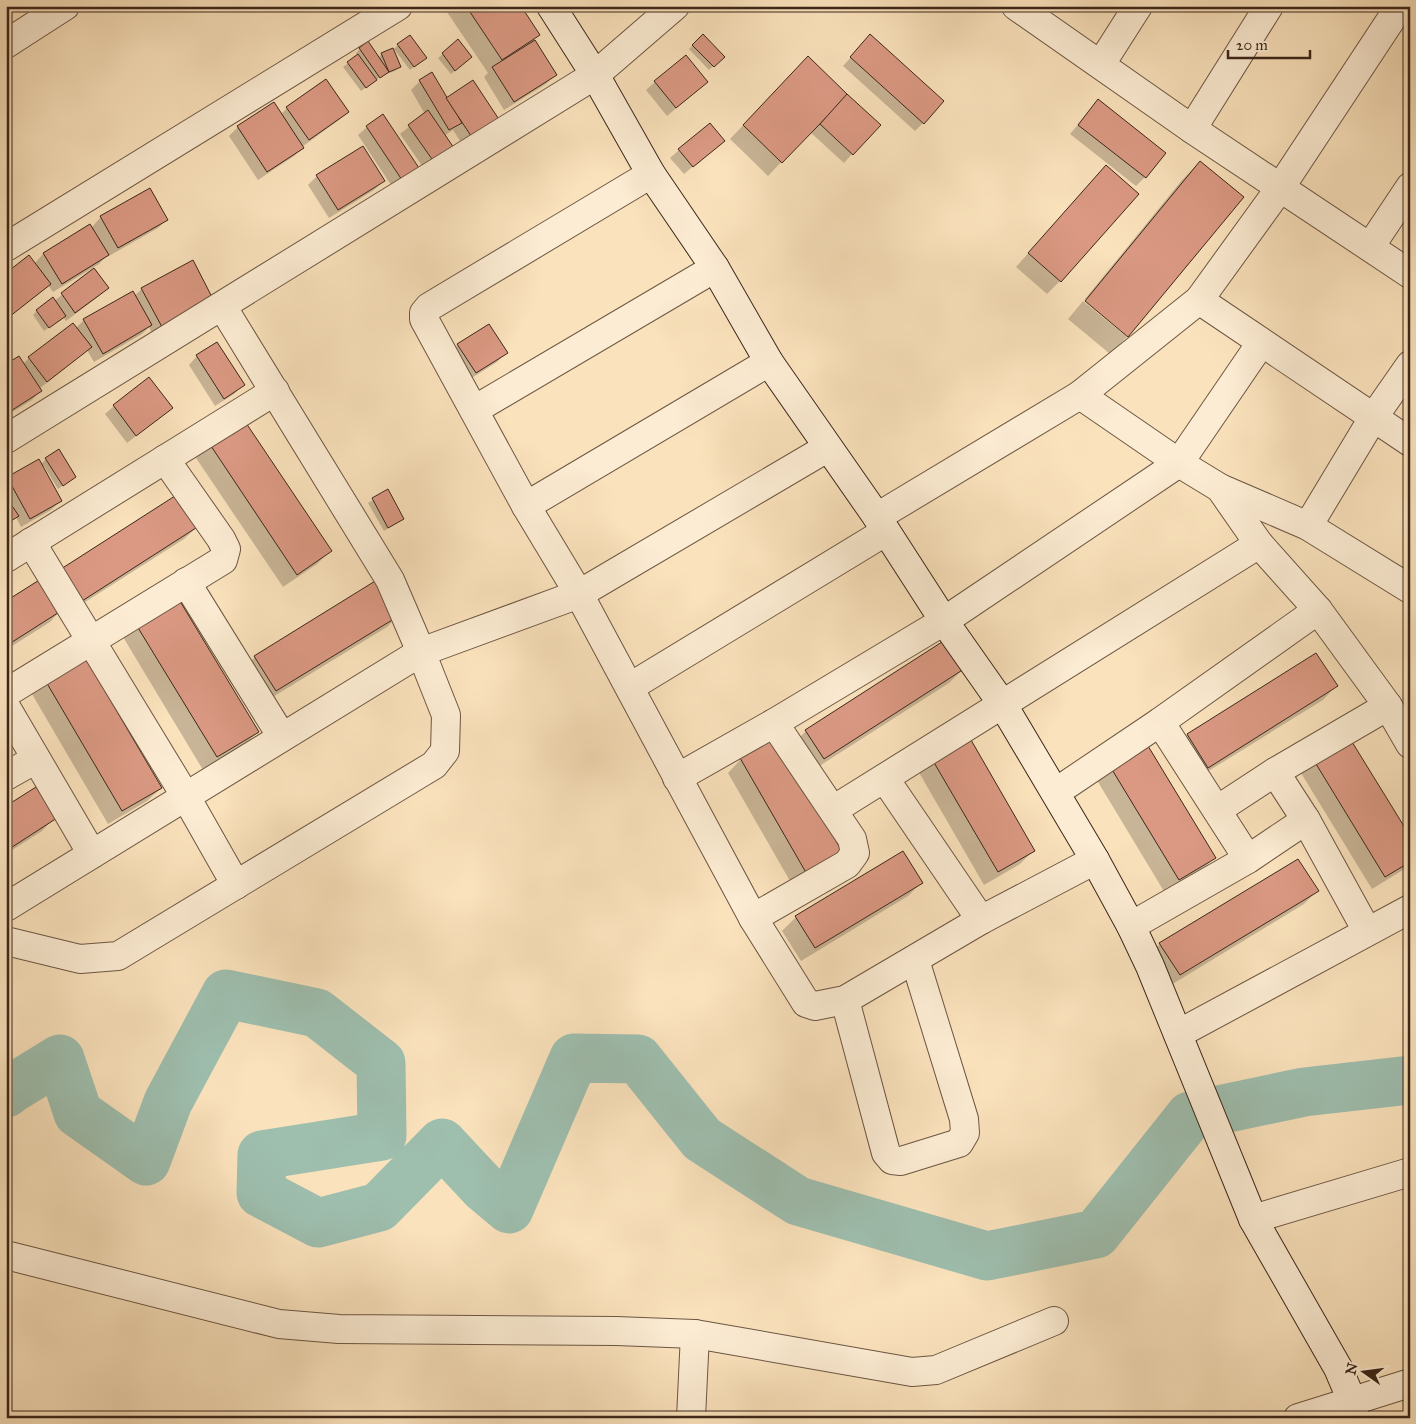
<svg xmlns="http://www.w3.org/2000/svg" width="1416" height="1424" viewBox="0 0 1416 1424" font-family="'IM FELL Great Primer',serif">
  <rect width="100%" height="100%" fill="#fae2bc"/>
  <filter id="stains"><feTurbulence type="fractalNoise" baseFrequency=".004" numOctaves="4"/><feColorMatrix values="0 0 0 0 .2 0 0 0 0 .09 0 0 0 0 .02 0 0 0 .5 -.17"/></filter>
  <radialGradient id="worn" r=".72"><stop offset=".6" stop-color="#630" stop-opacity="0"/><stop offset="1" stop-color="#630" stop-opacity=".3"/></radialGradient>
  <g fill="#0003">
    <polygon points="443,6 519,6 538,35 534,40 555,75 546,84 504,110 484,77 488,73"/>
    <polygon points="703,36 723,57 709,70 689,49"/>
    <polygon points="458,41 467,61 451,74 438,58"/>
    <polygon points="398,45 421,61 410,70 394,49"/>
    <polygon points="862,45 923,123 915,131 843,66"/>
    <polygon points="360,49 378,58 382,54 399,67 395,71 383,75 361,91 343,67 358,56 356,53"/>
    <polygon points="795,71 852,154 844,163 810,132 768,176 730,139"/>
    <polygon points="420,81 447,99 500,124 466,150 453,130 444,136 452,148 425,170 400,134 425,114 411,90"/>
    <polygon points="655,82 698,90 667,116 646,90"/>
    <polygon points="1098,101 1145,177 1136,186 1070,134"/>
    <polygon points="287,108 348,112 339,120 302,147 303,148 294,156 258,180 229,136 238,127 281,114"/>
    <polygon points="367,127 409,176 393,188 358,135"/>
    <polygon points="363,148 383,181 374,190 329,218 308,185 317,176"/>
    <polygon points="714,149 684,174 670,158 679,150"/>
    <polygon points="1200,162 1128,335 1085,299 1182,180"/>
    <polygon points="1093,180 1060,281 1047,294 1016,267"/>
    <polygon points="150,190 167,219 158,228 109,256 108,254 99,264 53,292 48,285 6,319 6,275 34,264 43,254 89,226 91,228 101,217"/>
    <polygon points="94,270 107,288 98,297 66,321 63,317 44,331 33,315 37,311 54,301"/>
    <polygon points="142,289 212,299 153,335 149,327 142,334 94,362 87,350 39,389 40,391 32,400 6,416 6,366 23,364 29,358 76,328 84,320 134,296"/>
    <polygon points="1083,301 1127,337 1110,354 1068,319"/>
    <polygon points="458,345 506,353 497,362 467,381 449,353"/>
    <polygon points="197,356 243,385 234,394 215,406 189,365"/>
    <polygon points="114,406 162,416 127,443 105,414"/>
    <polygon points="209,444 330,551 317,564 283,587 196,458"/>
    <polygon points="46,459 75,477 58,489 44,466 42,467 60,501 51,510 21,527 16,517 6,526 6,480 41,464"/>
    <polygon points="387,491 403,519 384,531 368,503"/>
    <polygon points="198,526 184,539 68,613 64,607 50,622 6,650 6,603"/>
    <polygon points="174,594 258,732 244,745 203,770 120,632"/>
    <polygon points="401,613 387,627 263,703 242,670 255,657"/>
    <polygon points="1315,654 1336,686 1323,700 1194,780 1174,748 1187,735"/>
    <polygon points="963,669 949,683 810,772 793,744 806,731"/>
    <polygon points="46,681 161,788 147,801 108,824 32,694"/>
    <polygon points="930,755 1033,851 1020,864 984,885 917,769"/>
    <polygon points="741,759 843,855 794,888 728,773"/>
    <polygon points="1314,760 1410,839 1410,865 1406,868 1372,889 1301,773"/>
    <polygon points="1109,764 1214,858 1201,871 1165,893 1095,777"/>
    <polygon points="6,808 55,817 42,831 6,854"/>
    <polygon points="902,852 921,883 908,896 801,961 782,931 796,917"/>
    <polygon points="1317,891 1304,904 1166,988 1147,957 1160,944"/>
  </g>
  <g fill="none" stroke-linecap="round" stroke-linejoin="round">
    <polyline stroke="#9ebeae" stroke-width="49" points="6,1093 11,1089 60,1059 78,1113 146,1161 168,1102 226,994 317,1013 381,1063 382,1136 262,1155 261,1193 318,1223 379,1207 442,1143 484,1188 509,1209 574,1058 638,1059 702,1139 798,1201 987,1256 1096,1234 1190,1116 1304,1092 1410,1080"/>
  </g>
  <g fill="#db9983" stroke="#3c271a">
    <polygon points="466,6 521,6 540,35 502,60"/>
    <polygon points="703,34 725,57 714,67 692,45"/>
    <polygon points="870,34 944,101 924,124 850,57"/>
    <polygon points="410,35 427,58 414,67 397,44"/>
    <polygon points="458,39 472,57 455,71 442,53"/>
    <polygon points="535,40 557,75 514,102 492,67"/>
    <polygon points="368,41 389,72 380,78 359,48"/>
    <polygon points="393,48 401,67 389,72 381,53"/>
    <polygon points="358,54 377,80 366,88 347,62"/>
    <polygon points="686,55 708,82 676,108 654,81"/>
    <polygon points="808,56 848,95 782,163 743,125"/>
    <polygon points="432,72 462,123 449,130 419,80"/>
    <polygon points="326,79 349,112 309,140 286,107"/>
    <polygon points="473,80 502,124 475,142 446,98"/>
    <polygon points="847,94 881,125 853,155 820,124"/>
    <polygon points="1098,99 1166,153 1146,178 1078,125"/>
    <polygon points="274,102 304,148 267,172 237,126"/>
    <polygon points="428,110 454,148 434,162 408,125"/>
    <polygon points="383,114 419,168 402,180 366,126"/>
    <polygon points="710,123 725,141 693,167 678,149"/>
    <polygon points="363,146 385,181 338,210 316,175"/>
    <polygon points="1200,161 1244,197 1128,337 1085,301"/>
    <polygon points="1106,165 1139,194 1061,282 1028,253"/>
    <polygon points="150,188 168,220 118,248 100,216"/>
    <polygon points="90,224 109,255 62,284 43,253"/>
    <polygon points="29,255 51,284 9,317 6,313 6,273"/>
    <polygon points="193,260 213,299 162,327 141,288"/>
    <polygon points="94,268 109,288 75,313 61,293"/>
    <polygon points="133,291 152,325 103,354 83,319"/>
    <polygon points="53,297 66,316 49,328 36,310"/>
    <polygon points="73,323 92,347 47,382 28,357"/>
    <polygon points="489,324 508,353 476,373 457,344"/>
    <polygon points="217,342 245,385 224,399 196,355"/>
    <polygon points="19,356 42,391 6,414 6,364"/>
    <polygon points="149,377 173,408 136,436 113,405"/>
    <polygon points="244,420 332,551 297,575 209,443"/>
    <polygon points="59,449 76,477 63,486 45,458"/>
    <polygon points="39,459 62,501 30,519 7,477"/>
    <polygon points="388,489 404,519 388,528 372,498"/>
    <polygon points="178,494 199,526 82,601 61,569"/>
    <polygon points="6,497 19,516 6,524"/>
    <polygon points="44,577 64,609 6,646 6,601"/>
    <polygon points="380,578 402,614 276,691 254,656"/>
    <polygon points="175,593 259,732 217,757 132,618"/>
    <polygon points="945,640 964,669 824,759 805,730"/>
    <polygon points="1316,653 1338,686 1208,768 1187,734"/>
    <polygon points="85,657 162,788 122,811 45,680"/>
    <polygon points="967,733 1035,851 998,872 929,754"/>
    <polygon points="1349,737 1410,836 1410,862 1385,877 1313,759"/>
    <polygon points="777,738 844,855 808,876 740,758"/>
    <polygon points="1145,741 1216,858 1179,880 1108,763"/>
    <polygon points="36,787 57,818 6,851 6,806"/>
    <polygon points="903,851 923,883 815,948 795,916"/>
    <polygon points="1298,859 1319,891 1180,975 1159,943"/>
  </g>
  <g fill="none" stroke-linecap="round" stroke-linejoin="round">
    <g stroke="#6c5642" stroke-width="30">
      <g id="minor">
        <polyline points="1016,6 1192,129 1410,274"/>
        <polyline points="6,44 65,6"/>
        <polyline points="1101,64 1138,6"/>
        <polyline points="1192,129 1269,6"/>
        <polyline points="651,174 429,307 424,313 424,319 526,506 579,594 753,918 806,1003 815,1006 845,1000 981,920 1095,860"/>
        <polyline points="6,247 398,6"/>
        <polyline points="1370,247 1410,187"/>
        <polyline points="1199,300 1410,442"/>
        <polyline points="1080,395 1179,463 1220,488 1259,544 1318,610 1388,706 1410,744"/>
        <polyline points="474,410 715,268"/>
        <polyline points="6,439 595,75 675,6"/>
        <polyline points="1220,488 1308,526 1410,589"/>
        <polyline points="526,506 769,362"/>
        <polyline points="877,517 1080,395 1199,300 1280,188 1400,6"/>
        <polyline points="1308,526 1373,418 1410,365"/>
        <polyline points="31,542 186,797 236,885"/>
        <polyline points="6,558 275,391"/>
        <polyline points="186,582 282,737"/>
        <polyline points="630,687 885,532"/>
        <polyline points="6,693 223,560 226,549 221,539 165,459"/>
        <polyline points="6,707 92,854"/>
        <polyline points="1160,722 1248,859"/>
        <polyline points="1275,772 1306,820 1367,931"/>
        <polyline points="6,776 36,759"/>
        <polyline points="677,778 774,723 944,621 1179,463 1261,343"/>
        <polyline points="885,779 981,920"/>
        <polyline points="1056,792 1160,722 1318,610"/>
        <polyline points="833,810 1259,544"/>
        <polyline points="1217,810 1275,772 1388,706"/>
        <polyline points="6,907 421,652 579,594 827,448"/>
        <polyline points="753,918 847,864 855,853 852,839 774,723"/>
        <polyline points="1131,926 1248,859 1306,820"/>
        <polyline points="6,941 80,959 118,956 434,765 445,751 446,715 421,652 390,580 222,306"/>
        <polyline points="845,1000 886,1153 892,1160 901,1161 959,1143 965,1133 964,1119 915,960"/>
        <polyline points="1178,1034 1410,909"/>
        <polyline points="1253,1219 1410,1172"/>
        <polyline points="6,1255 279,1324 339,1329 616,1331 695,1334 912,1372 936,1370 1054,1321"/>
        <polyline points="691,1418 695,1334"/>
        <polyline points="1298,1418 1410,1383"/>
      </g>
    </g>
    <g stroke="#3c271a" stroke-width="30">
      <polyline id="secondary" points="551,6 595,75 651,174 715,268 769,362 877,517 944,621 1003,705 1095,860 1131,926 1150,966 1253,1219 1338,1368 1352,1401 1355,1418"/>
    </g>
    <use href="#minor" stroke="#fcecd3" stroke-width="28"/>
    <use href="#secondary" stroke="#fcecd3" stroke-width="28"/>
  </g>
  <rect width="1416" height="1424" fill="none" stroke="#fae2bc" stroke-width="25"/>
  <rect x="8" y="8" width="1401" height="1409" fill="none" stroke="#3c271a" stroke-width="2.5"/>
  <rect x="12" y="12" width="1391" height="1399" fill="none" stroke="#3c271a"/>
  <g transform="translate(1364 1372) rotate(284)" stroke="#fcecd3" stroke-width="4" paint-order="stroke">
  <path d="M0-4L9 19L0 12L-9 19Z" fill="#3c271a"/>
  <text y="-8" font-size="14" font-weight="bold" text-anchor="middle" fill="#3c271a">N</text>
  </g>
  <path d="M1228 50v8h82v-8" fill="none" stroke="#3c271a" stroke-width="2.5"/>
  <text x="1236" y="50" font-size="15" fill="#3c271a" stroke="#fcecd3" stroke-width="4" paint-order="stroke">20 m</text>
  <rect width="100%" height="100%" filter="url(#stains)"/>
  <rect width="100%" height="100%" fill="url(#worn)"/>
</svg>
